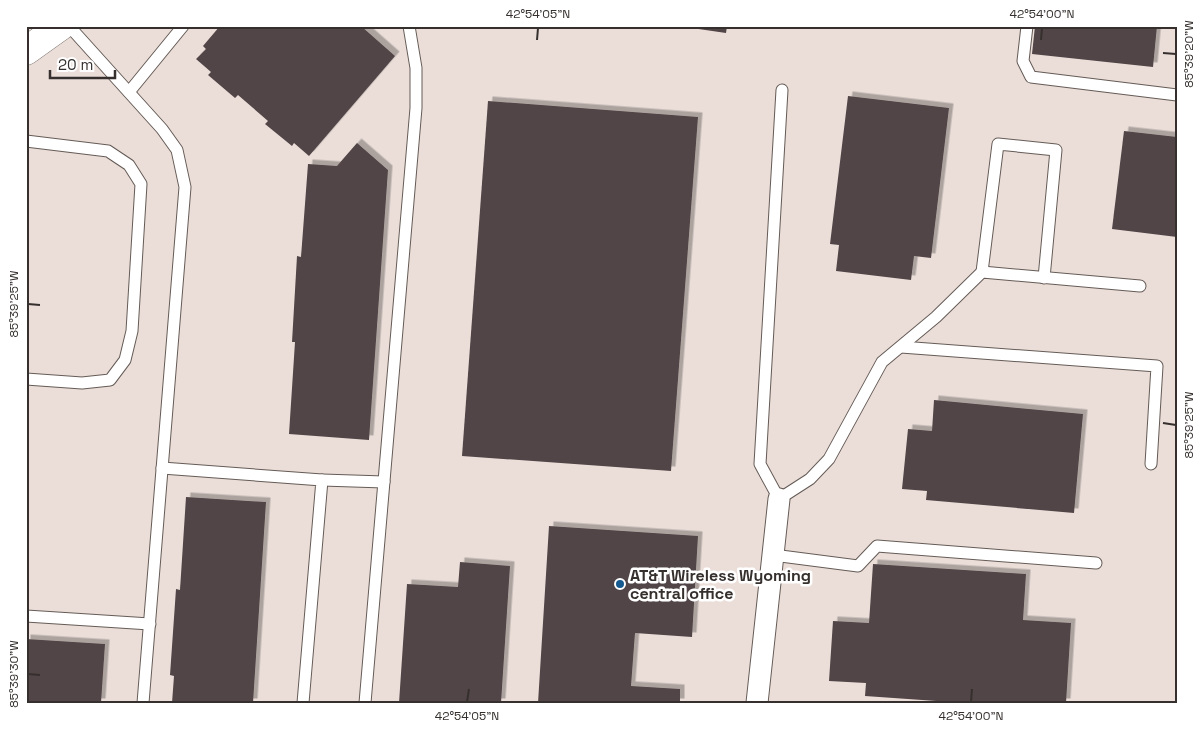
<svg xmlns="http://www.w3.org/2000/svg" width="1203" height="729" viewBox="0 0 1203 729" font-family="'Space Grotesk',sans-serif">
  <defs>
    <filter id="shadow"><feDropShadow dx="4.5" dy="-4.5" stdDeviation="0" flood-color="#0004"/></filter>
  </defs>
  <rect width="100%" height="100%" fill="#ebded9"/>
  <g fill="#514546" filter="url(#shadow)">
    <polygon points="220,26 361,26 395,56 309,156 294,143 292,146 265,124 268,121 238,95 235,98 208,75 211,72 196,59 206,49 203,46"/>
    <polygon points="678,26 727,26 726,33"/>
    <polygon points="1035,26 1157,26 1153,67 1032,54"/>
    <polygon points="848,96 949,108 931,258 914,256 911,280 836,271 839,245 830,244"/>
    <polygon points="488,101 698,117 671,471 462,456"/>
    <polygon points="1124,131 1177,137 1177,237 1112,229"/>
    <polygon points="357,143 388,170 369,440 289,434 295,342 292,342 297,256 301,257 308,164 337,166"/>
    <polygon points="934,400 1083,414 1074,513 926,500 927,491 902,489 908,429 932,431"/>
    <polygon points="186,497 266,502 253,703 172,703 174,676 170,675 176,589 180,590"/>
    <polygon points="549,526 698,536 692,637 635,633 631,686 680,689 680,703 538,703"/>
    <polygon points="460,562 510,566 501,703 399,703 407,584 458,587"/>
    <polygon points="873,564 1026,574 1023,620 1071,623 1066,703 965,703 865,696 866,683 829,681 833,621 869,623"/>
    <polygon points="26,639 105,644 101,703 26,703"/>
  </g>
  <g fill="none" stroke-linecap="round" stroke-linejoin="round">
    <g stroke="#655b56" stroke-width="13">
      <g id="lane">
        <polyline points="69,26 162,129 177,150 185,187 143,703"/>
        <polyline points="1027,26 1023,61 1031,77 1177,95"/>
        <polyline points="782,90 760,464 779,499 810,479 829,459 882,362 936,317 982,272 1140,286"/>
        <polyline points="129,92 183,26"/>
        <polyline points="26,141 108,151 129,165 141,184 132,331 125,360 110,380 82,383 26,379"/>
        <polyline points="982,272 998,144 1056,150 1044,278"/>
        <polyline points="901,347 1157,366 1151,464"/>
        <polyline points="162,468 322,480 303,703"/>
        <polyline points="322,480 384,482"/>
        <polyline points="773,555 858,566 877,546 1096,563"/>
        <polyline points="26,616 150,624"/>
        <polyline points="365,703 416,108 416,68 409,26"/>
      </g>
    </g>
    <g stroke="#655b56" stroke-width="23">
      <polyline id="street" points="757,703 779,499"/>
    </g>
    <g stroke="#655b56" stroke-width="29">
      <polyline id="secondary" points="26,51 61,26"/>
    </g>
    <use href="#lane" stroke="#fff" stroke-width="11"/>
    <use href="#street" stroke="#fff" stroke-width="21"/>
    <use href="#secondary" stroke="#fff" stroke-width="28"/>
  </g>
  <path fill="none" stroke="#35302e" stroke-width="2" d="M 537,40 L 538,28M 1041,40 L 1042,28M 1163,53 L 1176,54M 28,304 L 40,305M 1163,423 L 1176,425M 28,674 L 40,675M 467,702 L 469,689M 971,702 L 972,689"/>
  <circle fill="#15598e" stroke="#fff" stroke-width="2" cx="620" cy="584" r="5"/>
  <g text-anchor="middle" dominant-baseline="central" stroke-width="5" stroke-linejoin="round" paint-order="stroke">
    <g font-size="16" font-weight="bold" fill="#35302e" stroke="#fff" text-anchor="start">
      <text x="630" y="575">AT&amp;T Wireless Wyoming<tspan x="630" dy="18">central office</tspan></text>
    </g>
  </g>
  <rect width="1203" height="729" fill="none" stroke="#ffffff" stroke-width="55"/>
  <path d="M50 70v8h65v-8" fill="none" stroke="#35302e" stroke-width="2.5"/>
  <text x="58" y="70" font-size="15" fill="#35302e" stroke="#ffffff" stroke-width="4" paint-order="stroke">20 m</text>
  <rect x="28" y="28" width="1148" height="674" fill="none" stroke="#35302e" stroke-width="2"/>
  <g font-size="12" text-anchor="middle" fill="#35302e">
    <text x="538" y="18">42°54'05"N</text>
    <text x="1042" y="18">42°54'00"N</text>
    <text transform="translate(1189 54) rotate(-90)" y="4">85°39'20"W</text>
    <text transform="translate(14 304) rotate(-90)" y="4">85°39'25"W</text>
    <text transform="translate(1189 425) rotate(-90)" y="4">85°39'25"W</text>
    <text transform="translate(14 674) rotate(-90)" y="4">85°39'30"W</text>
    <text x="467" y="720">42°54'05"N</text>
    <text x="971" y="720">42°54'00"N</text>
  </g>
</svg>
